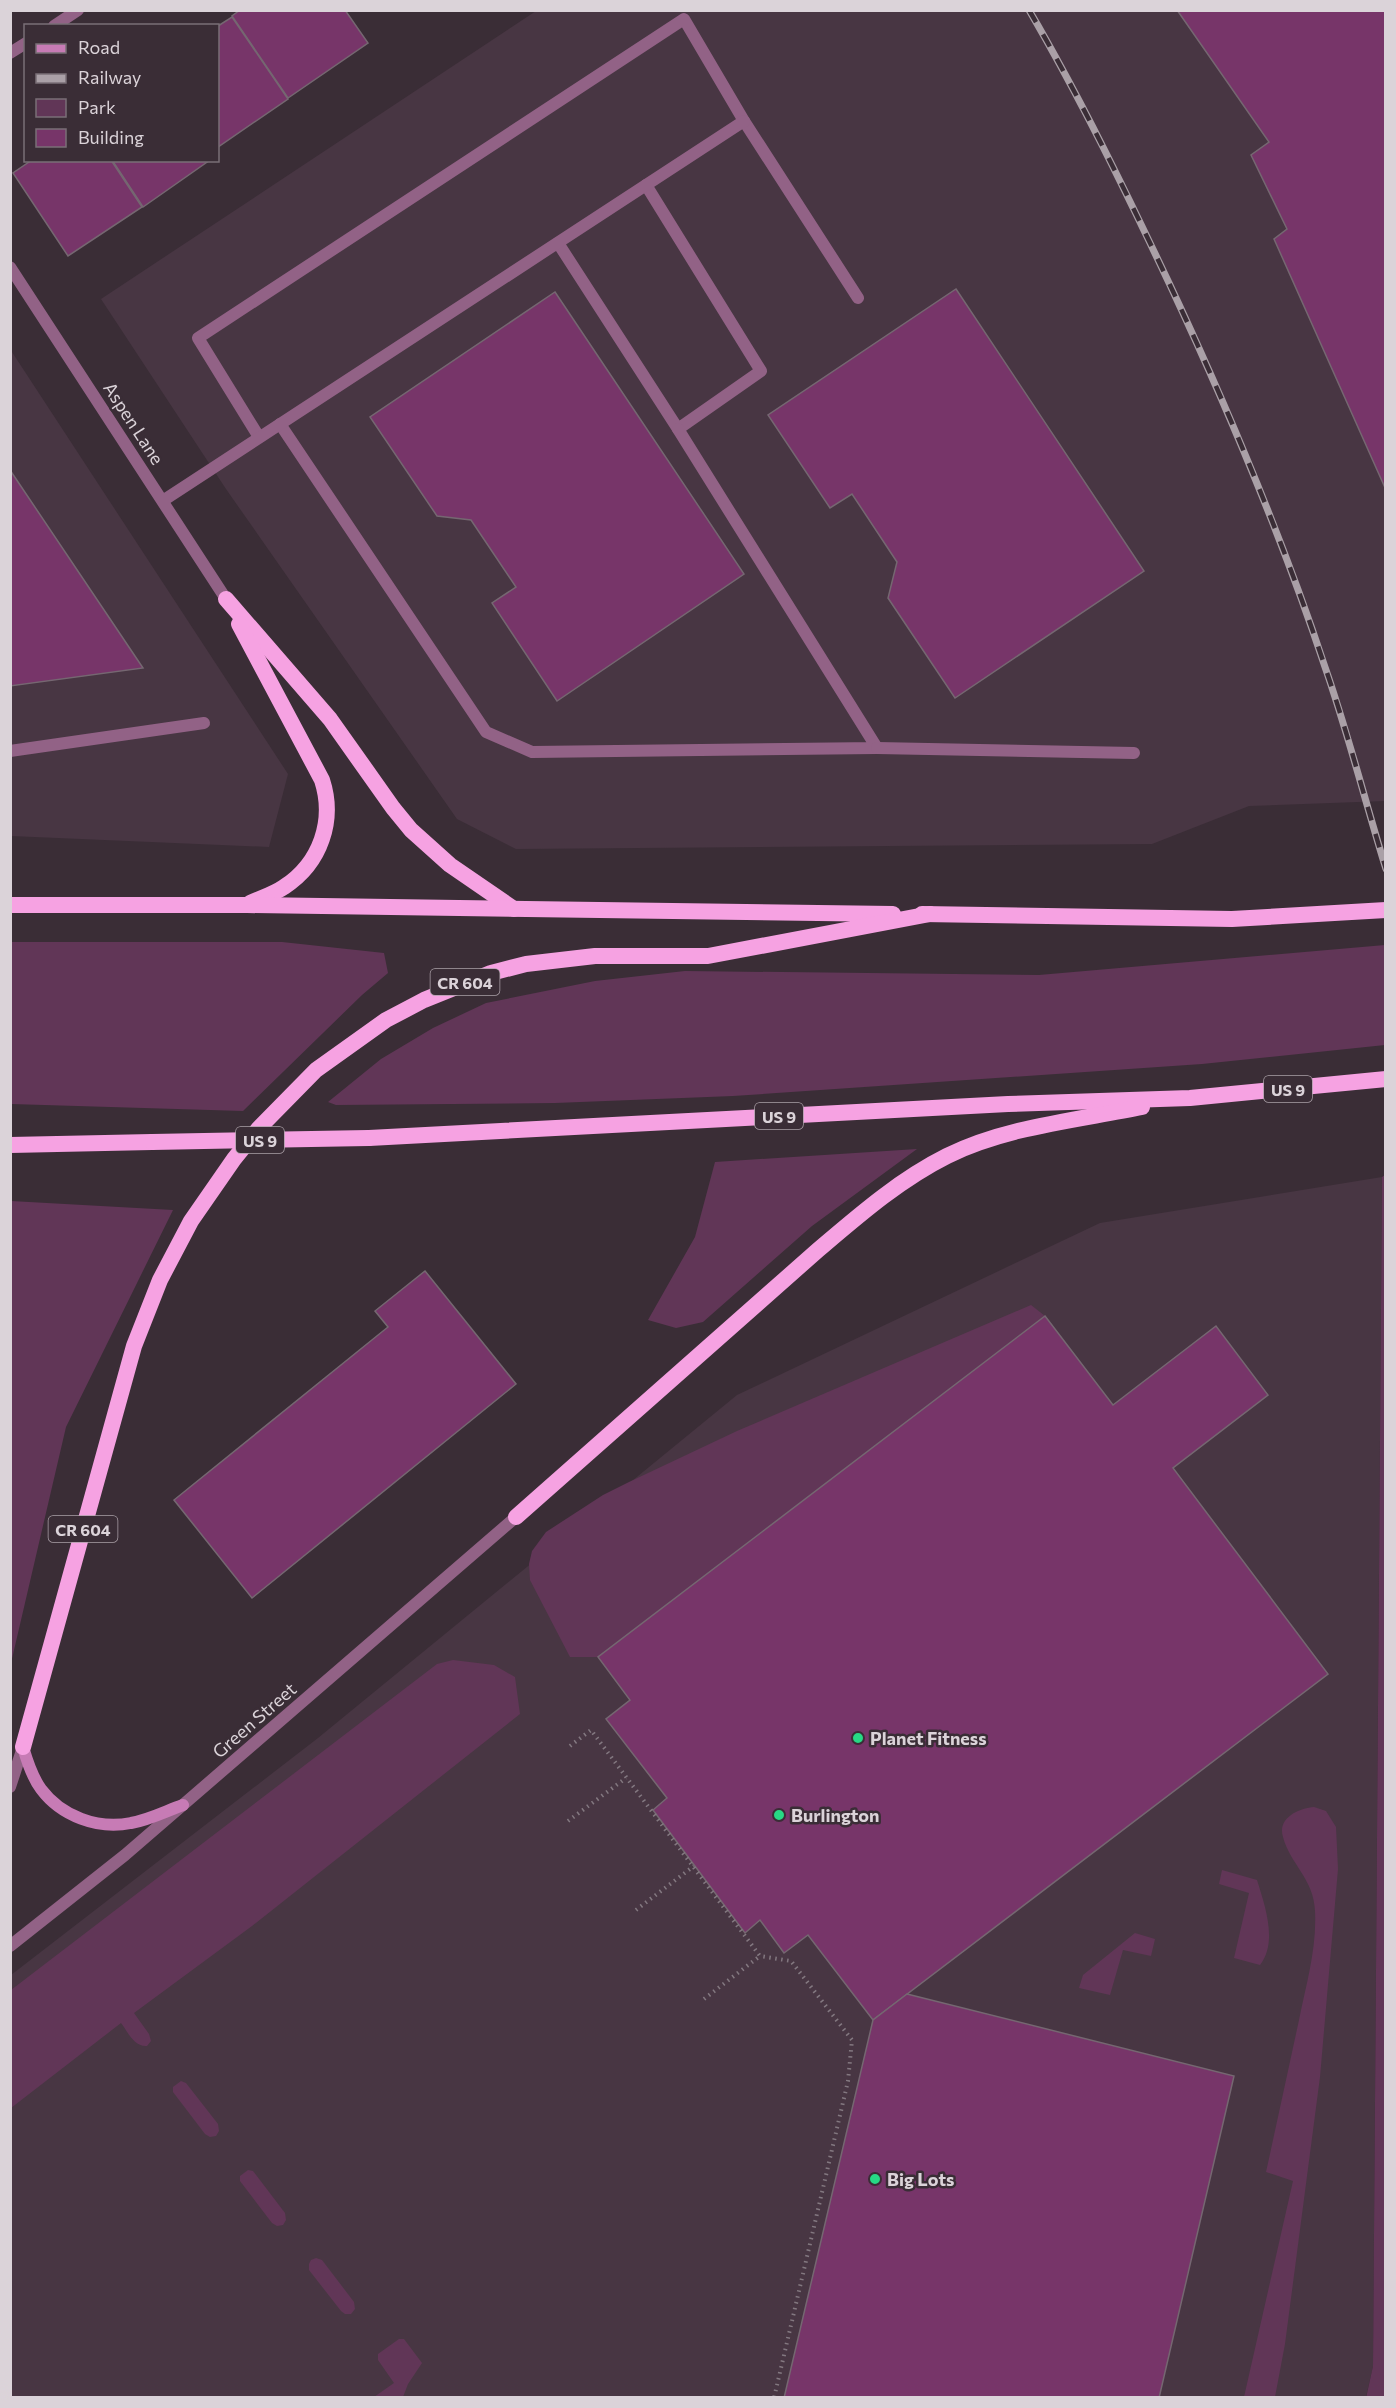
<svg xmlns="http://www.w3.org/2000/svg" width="1396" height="2408" viewBox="0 0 1396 2408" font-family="Commissioner,sans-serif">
  <rect width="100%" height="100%" fill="#3a2d36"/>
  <g fill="#483643">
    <polygon points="536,11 1385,11 1385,801 1249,806 1152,844 516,849 457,819 226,489 101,299"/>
    <polygon points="10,349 288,774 269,847 11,836"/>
    <polygon points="1382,1177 1373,2366 1366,2397 11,2398 11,1975 318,1738 737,1395 1100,1223"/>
  </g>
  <g fill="#613657">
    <polygon points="11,942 282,942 384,953 388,973 362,995 243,1111 11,1104"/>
    <polygon points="1385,945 1385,1045 1202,1064 733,1096 555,1103 336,1105 328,1102 381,1059 433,1028 486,1003 595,981 685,971 1039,975"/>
    <polygon points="917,1149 812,1226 703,1322 676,1328 648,1320 695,1237 715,1162"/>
    <polygon points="1385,1175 1386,2397 1366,2398 1373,2366 1382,1177"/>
    <polygon points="11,1201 173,1210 66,1427 11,1663"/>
    <polygon points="1031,1305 1045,1316 598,1657 570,1657 530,1580 529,1564 532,1551 546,1532 603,1495 629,1482 737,1431"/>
    <path d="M 453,1660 L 494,1665 L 515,1677 L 520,1714 L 252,1926 L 134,2013 L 149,2034 L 151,2041 L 147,2046 C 134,2047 128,2032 121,2023 L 11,2108 L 11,1990 L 437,1664 Z"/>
    <path d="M 1314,1807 L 1326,1811 L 1336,1827 L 1338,1869 L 1320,2077 L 1285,2344 L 1275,2397 L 1244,2397 L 1293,2181 L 1266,2172 C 1277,2122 1288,2071 1299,2020 C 1306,1985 1317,1948 1315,1911 C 1314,1879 1290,1864 1283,1837 C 1277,1818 1299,1808 1314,1807 Z"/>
    <path d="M 1222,1870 L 1257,1880 C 1265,1906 1278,1942 1260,1965 L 1234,1958 L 1249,1893 L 1219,1884 Z"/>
    <polygon points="1135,1933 1155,1939 1151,1956 1123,1950 1110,1995 1079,1988 1083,1975"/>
    <polygon points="181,2081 186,2083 218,2124 219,2131 216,2136 210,2137 205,2134 173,2092 173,2087"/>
    <polygon points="248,2170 253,2171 285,2213 286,2220 283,2225 277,2226 272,2223 240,2181 240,2176"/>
    <polygon points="316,2258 322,2260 354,2302 355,2309 351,2314 345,2314 341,2311 309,2270 309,2264 311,2260"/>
    <polygon points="399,2339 404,2339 422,2363 408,2384 403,2397 374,2397 394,2383 378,2360 378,2354"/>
  </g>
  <g fill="#773569" stroke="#756771" stroke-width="1.5">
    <polygon points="240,10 345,10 368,43 288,98 232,16"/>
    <polygon points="1177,10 1386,10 1386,490 1274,239 1287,229 1251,155 1269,142"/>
    <polygon points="232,17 288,99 218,147 218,26"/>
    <polygon points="32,160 111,160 142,207 68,256 13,173"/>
    <polygon points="112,160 210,160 143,207"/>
    <polygon points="956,289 1144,571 955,698 888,598 897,562 852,494 830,508 768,415"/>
    <polygon points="555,292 744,574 557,701 492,603 516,587 471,520 437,516 370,417"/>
    <polygon points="10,470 143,668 10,686"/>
    <polygon points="425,1271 516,1384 252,1598 174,1500 388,1327 375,1311"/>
    <polygon points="1045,1316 1113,1405 1216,1326 1268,1395 1173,1468 1328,1674 873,2020 808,1935 784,1953 760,1920 745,1933 653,1810 667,1798 606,1719 630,1700 598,1657"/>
    <polygon points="907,1994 1234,2076 1159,2398 784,2398 873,2020"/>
  </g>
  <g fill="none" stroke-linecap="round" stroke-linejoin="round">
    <g stroke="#837880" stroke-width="4" stroke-dasharray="1.5 4.5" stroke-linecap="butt">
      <polyline points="570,1746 591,1730 760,1956 791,1961 852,2040 848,2081 774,2398"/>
      <polyline points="568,1821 626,1778"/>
      <polyline points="636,1910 694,1866"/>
      <polyline points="704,1999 760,1956"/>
    </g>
    <g stroke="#926286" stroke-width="12">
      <polyline points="558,243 678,429 761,371 646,185"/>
      <polyline points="280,424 486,732 532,752 877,748 678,429"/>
      <polyline points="259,437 198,338 684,19 744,121 858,298"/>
      <polyline points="164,500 744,121"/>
      <polyline points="877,748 1134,753"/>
      <polyline points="10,751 204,723"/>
    </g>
    <g stroke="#926286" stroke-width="12">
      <polyline points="54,26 78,10"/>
      <polyline points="10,53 26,43"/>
      <polyline points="10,267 226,599"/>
    </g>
    <g stroke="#926286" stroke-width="12">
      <polyline points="10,1787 23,1747"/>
      <polyline points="10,1946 125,1855 516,1517"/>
    </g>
    <path stroke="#c77bb5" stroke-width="12" d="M 23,1747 C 27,1761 32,1777 41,1789 C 61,1816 98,1830 131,1823 C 149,1820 166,1811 183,1805"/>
    <g stroke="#f6a2e2" stroke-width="16">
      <polyline points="226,599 330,719 393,808 411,830 450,865 514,909"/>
      <path d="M 239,624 L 322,780 C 335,820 321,863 284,887 C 274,894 261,898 250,903"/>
      <polyline points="10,905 247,905 893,914"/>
      <polyline points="922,914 1232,919 1386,910"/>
      <polyline points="369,1138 1008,1104 1190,1098 1386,1079"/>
      <polyline points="10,1145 152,1142"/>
      <path d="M 516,1517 L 818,1250 C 858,1216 899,1180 947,1156 C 1005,1127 1078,1120 1142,1107"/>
      <polyline points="23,1747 134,1346 160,1280 191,1221 234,1159 259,1128 316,1070 386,1020 424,1000 491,973 526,964 595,956 708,956 930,914"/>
    </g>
    <g stroke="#aaa0a7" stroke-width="7">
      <path id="rail" d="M 1029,10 C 1081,99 1126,192 1170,285 C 1228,409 1282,537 1325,667 C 1348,733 1365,801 1386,869"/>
    </g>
    <use href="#rail" stroke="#3a2d36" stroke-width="4.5" stroke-dasharray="14" stroke-linecap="butt"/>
    <polyline stroke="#f6a2e2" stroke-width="16" points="152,1142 369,1138"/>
  </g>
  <g fill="#27d885" stroke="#3a2d36" stroke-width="2">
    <circle cx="858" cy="1738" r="6"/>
    <circle cx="779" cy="1815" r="6"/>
    <circle cx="875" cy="2179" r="6"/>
  </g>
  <g text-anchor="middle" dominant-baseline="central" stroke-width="5" stroke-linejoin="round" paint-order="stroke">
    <g fill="#3a2d36" stroke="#aba1a8" stroke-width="1.5">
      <rect x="430.5" y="969" width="69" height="26" rx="4.5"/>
      <rect x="1264" y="1076" width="48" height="26" rx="4.5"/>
      <rect x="755" y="1103" width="48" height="26" rx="4.5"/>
      <rect x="236" y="1127" width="48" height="26" rx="4.5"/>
      <rect x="48.5" y="1516" width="69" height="26" rx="4.5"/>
    </g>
    <g font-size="16" font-weight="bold" fill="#dbd3d9">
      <text x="465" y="982">CR 604</text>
      <text x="1288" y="1089">US 9</text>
      <text x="779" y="1116">US 9</text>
      <text x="260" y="1140">US 9</text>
      <text x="83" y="1529">CR 604</text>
    </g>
    <g font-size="18" fill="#dbd3d9" stroke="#3a2d36">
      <text transform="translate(134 423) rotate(57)">Aspen Lane</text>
      <text transform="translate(254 1720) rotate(-41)">Green Street</text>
    </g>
    <g font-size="18" font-weight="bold" fill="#dbd3d9" stroke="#3a2d36" text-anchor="start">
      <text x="870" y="1738">Planet Fitness</text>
      <text x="791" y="1815">Burlington</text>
      <text x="887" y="2179">Big Lots</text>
    </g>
  </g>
  <rect width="1396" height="2408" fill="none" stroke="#dbd3d9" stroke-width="24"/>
  <rect x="24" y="24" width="195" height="138" fill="#3a2d36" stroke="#7a6f77" stroke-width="1.5"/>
  <rect x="36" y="44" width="30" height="9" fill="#c77bb5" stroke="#7a6f77" stroke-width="1.5"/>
  <text x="78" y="54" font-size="18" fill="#dbd3d9">Road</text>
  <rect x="36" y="74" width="30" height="9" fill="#aaa0a7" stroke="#7a6f77" stroke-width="1.5"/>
  <text x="78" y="84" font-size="18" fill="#dbd3d9">Railway</text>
  <rect x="36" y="99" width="30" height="18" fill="#613657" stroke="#7a6f77" stroke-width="1.5"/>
  <text x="78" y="114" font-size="18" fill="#dbd3d9">Park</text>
  <rect x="36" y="129" width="30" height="18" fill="#773569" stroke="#7a6f77" stroke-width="1.5"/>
  <text x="78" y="144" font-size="18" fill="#dbd3d9">Building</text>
</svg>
